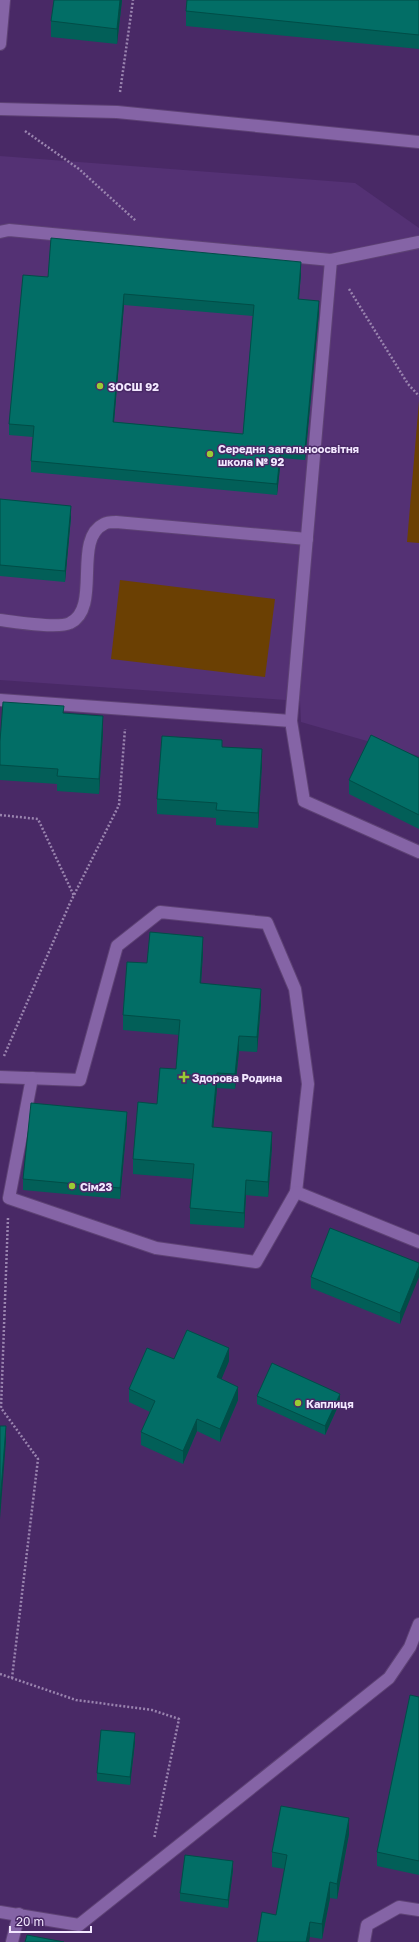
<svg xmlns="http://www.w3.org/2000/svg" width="419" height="1942" viewBox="0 0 419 1942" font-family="'Golos Text',sans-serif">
  <rect width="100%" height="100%" fill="#492966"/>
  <polygon fill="#543174" points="0,156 355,183 419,228 419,756 301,722 300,701 0,680"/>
  <g fill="#6b4003">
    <polygon points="419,401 419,543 407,542"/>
    <polygon points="120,580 275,599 265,677 111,659"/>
  </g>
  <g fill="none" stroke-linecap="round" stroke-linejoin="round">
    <g stroke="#5e4275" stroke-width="14">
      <g id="minor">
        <polyline points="0,44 4,0"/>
        <polyline points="0,109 117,112 419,142"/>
        <polyline points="0,232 9,230 331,260 419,242"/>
        <path d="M 0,620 C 15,622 58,629 70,623 C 102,608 72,539 104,524 C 107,522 112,522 116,522 L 307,539"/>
        <polyline points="0,700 291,721 304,801 419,852"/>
        <polyline points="291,721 331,260"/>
        <polyline points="0,1077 80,1080 117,946 160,912 267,923 295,989 308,1084 296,1192 419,1242"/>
        <polyline points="32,1078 9,1198 156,1248 256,1262 296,1192"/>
        <polyline points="0,1912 79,1925 389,1678 410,1647 419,1624"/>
        <polyline points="12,1942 19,1914"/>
        <polyline points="364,1942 367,1925 399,1907 419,1910"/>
      </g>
    </g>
    <g stroke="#9a84af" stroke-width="2.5" stroke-dasharray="2 2" stroke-linecap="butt">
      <polyline points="120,92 133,0"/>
      <polyline points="25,131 79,169 136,221"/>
      <polyline points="349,289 408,384 419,396"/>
      <polyline points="0,815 38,819 74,896"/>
      <polyline points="4,1056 70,903 119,805 125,729"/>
      <polyline points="8,1218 1,1408 38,1459 12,1678"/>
      <polyline points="0,1674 76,1700 152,1710 179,1719 154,1839"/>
    </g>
    <use href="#minor" stroke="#8564a6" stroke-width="12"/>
  </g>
  <g fill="#025f58" fill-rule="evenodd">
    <polygon points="122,0 117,44 51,37 51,21"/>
    <polygon points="419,0 419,49 186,26 186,11"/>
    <path d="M 301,273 L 299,299 L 319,312 L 305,460 L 281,458 L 277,495 L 31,472 L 31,461 L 33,437 L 9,435 L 9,424 L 48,277 ZM 124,305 L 253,316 L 243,434 L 114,422 Z"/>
    <polygon points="0,499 71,517 65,582 0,576"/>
    <polygon points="64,713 103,731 99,794 57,791 57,784 0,780 0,741"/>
    <polygon points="222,747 262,764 258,828 216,825 216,818 157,814 157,799"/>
    <polygon points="419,758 419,829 349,794 349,780"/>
    <polygon points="203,952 201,984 261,1004 257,1052 239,1051 235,1089 217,1088 213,1127 272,1147 268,1197 246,1195 244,1228 190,1224 190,1208 192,1179 133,1174 133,1159 157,1104 176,1069 179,1035 123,1030 123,1015 147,963"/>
    <polygon points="127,1123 120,1199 23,1190 23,1179"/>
    <polygon points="419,1263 400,1324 311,1288 311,1277"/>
    <polygon points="174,1359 229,1361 221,1379 238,1400 220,1442 197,1431 183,1464 141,1445 141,1432 150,1412 129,1402 129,1389"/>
    <polygon points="257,1396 340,1402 325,1435 257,1404"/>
    <polygon points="419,1697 419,1875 377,1866 377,1852"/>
    <polygon points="135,1742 130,1785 97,1781 97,1773"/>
    <polygon points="349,1834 337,1899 330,1898 322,1939 310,1937 276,1915 285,1869 272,1867 272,1852"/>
    <polygon points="233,1870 228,1908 180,1901 180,1893"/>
  </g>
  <g fill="#014d47">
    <polygon points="120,0 122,0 117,44 117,29"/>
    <polygon points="301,262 301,273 298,310 298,299"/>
    <polygon points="124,294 124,305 113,433 113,422"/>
    <polygon points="319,301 319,312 305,460 305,449"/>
    <polygon points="281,447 281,458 277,495 277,484"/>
    <polygon points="71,506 71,517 65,582 65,571"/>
    <polygon points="103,716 103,731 99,794 99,779"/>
    <polygon points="262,749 262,764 258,828 258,813"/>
    <polygon points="203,937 203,952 200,999 200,983"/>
    <polygon points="261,989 261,1004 257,1052 257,1037"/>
    <polygon points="239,1036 239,1051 235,1089 235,1074"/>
    <polygon points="217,1073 217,1088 212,1142 212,1127"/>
    <polygon points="127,1112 127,1123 120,1199 120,1188"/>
    <polygon points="272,1132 272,1147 268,1197 268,1182"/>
    <polygon points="246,1180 246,1195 244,1228 244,1213"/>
    <polygon points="419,1266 419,1277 400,1324 400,1313"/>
    <polygon points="229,1348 229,1361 217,1390 217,1377"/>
    <polygon points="238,1387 238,1400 220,1442 220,1429"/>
    <polygon points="340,1394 340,1402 325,1435 325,1426"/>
    <polygon points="197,1419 197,1431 183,1464 183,1451"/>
    <polygon points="6,1426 6,1441 0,1519 0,1504"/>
    <polygon points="135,1733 135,1742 130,1785 130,1777"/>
    <polygon points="349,1818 349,1834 337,1899 337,1884"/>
    <polygon points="233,1861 233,1870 228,1908 228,1900"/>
    <polygon points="330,1882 330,1898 322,1939 322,1924"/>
    <polygon points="310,1922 310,1937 309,1942 306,1942"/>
  </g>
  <g fill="#026e66" stroke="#014d47" fill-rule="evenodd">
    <polygon points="54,0 120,0 117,29 51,21"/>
    <polygon points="187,0 419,0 419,35 186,11"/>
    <path d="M 51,238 L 301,262 L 298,299 L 319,301 L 305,449 L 281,447 L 277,484 L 31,461 L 34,426 L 9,424 L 23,275 L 48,277 ZM 124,294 L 254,305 L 243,434 L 113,422 Z"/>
    <polygon points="0,499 71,506 65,571 0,565"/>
    <polygon points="3,702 64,706 63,713 103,716 99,779 57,776 58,769 0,765 0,741"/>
    <polygon points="371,735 419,758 419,815 349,780"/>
    <polygon points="162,736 222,740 222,747 262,749 258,813 216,810 217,803 157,799"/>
    <polygon points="150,932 203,937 200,983 261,989 257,1037 239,1036 235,1074 217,1073 212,1127 272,1132 268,1182 246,1180 244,1213 190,1208 194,1164 133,1159 138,1102 157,1104 160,1068 176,1069 180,1020 123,1015 127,962 147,963"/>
    <polygon points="31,1103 127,1112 120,1188 23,1179"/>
    <polygon points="330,1228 419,1263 419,1266 400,1313 311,1277"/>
    <polygon points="187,1330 229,1348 217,1377 238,1387 220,1429 197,1419 183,1451 141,1432 155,1401 129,1389 147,1348 174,1359"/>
    <polygon points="272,1363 340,1394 325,1426 257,1396"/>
    <polygon points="0,1426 6,1426 0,1504"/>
    <polygon points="410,1695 419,1697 419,1861 377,1852"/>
    <polygon points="101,1730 135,1733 130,1777 97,1773"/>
    <polygon points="281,1806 349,1818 337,1884 330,1882 322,1924 310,1922 306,1942 257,1942 262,1912 276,1915 287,1855 272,1852"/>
    <polygon points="185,1855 233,1861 228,1900 180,1893"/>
    <polygon points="27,1935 64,1942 25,1942"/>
  </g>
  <g fill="#9acb34" stroke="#492966" stroke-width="1.5">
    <circle cx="100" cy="386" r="4"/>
    <circle cx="210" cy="454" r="4"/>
    <path d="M182 1071h4v4h4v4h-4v4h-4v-4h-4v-4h4z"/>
    <circle cx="72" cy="1186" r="4"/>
    <circle cx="298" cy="1403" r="4"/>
  </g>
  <g text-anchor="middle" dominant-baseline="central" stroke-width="3" stroke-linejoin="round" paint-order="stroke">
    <g font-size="11" font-weight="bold" fill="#f3e8ff" stroke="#492966" text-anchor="start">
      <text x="108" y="386">ЗОСШ 92</text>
      <text x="218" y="448">Середня загальноосвітня<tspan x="218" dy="13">школа № 92</tspan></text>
      <text x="192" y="1077">Здорова Родина</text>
      <text x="80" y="1186">Сім23</text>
      <text x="306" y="1403">Каплиця</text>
    </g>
  </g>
  <path d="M10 1926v6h81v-6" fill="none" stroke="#f3e8ff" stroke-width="2"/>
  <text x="16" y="1926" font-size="12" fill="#f3e8ff" stroke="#492966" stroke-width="3" paint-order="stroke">20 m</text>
</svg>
